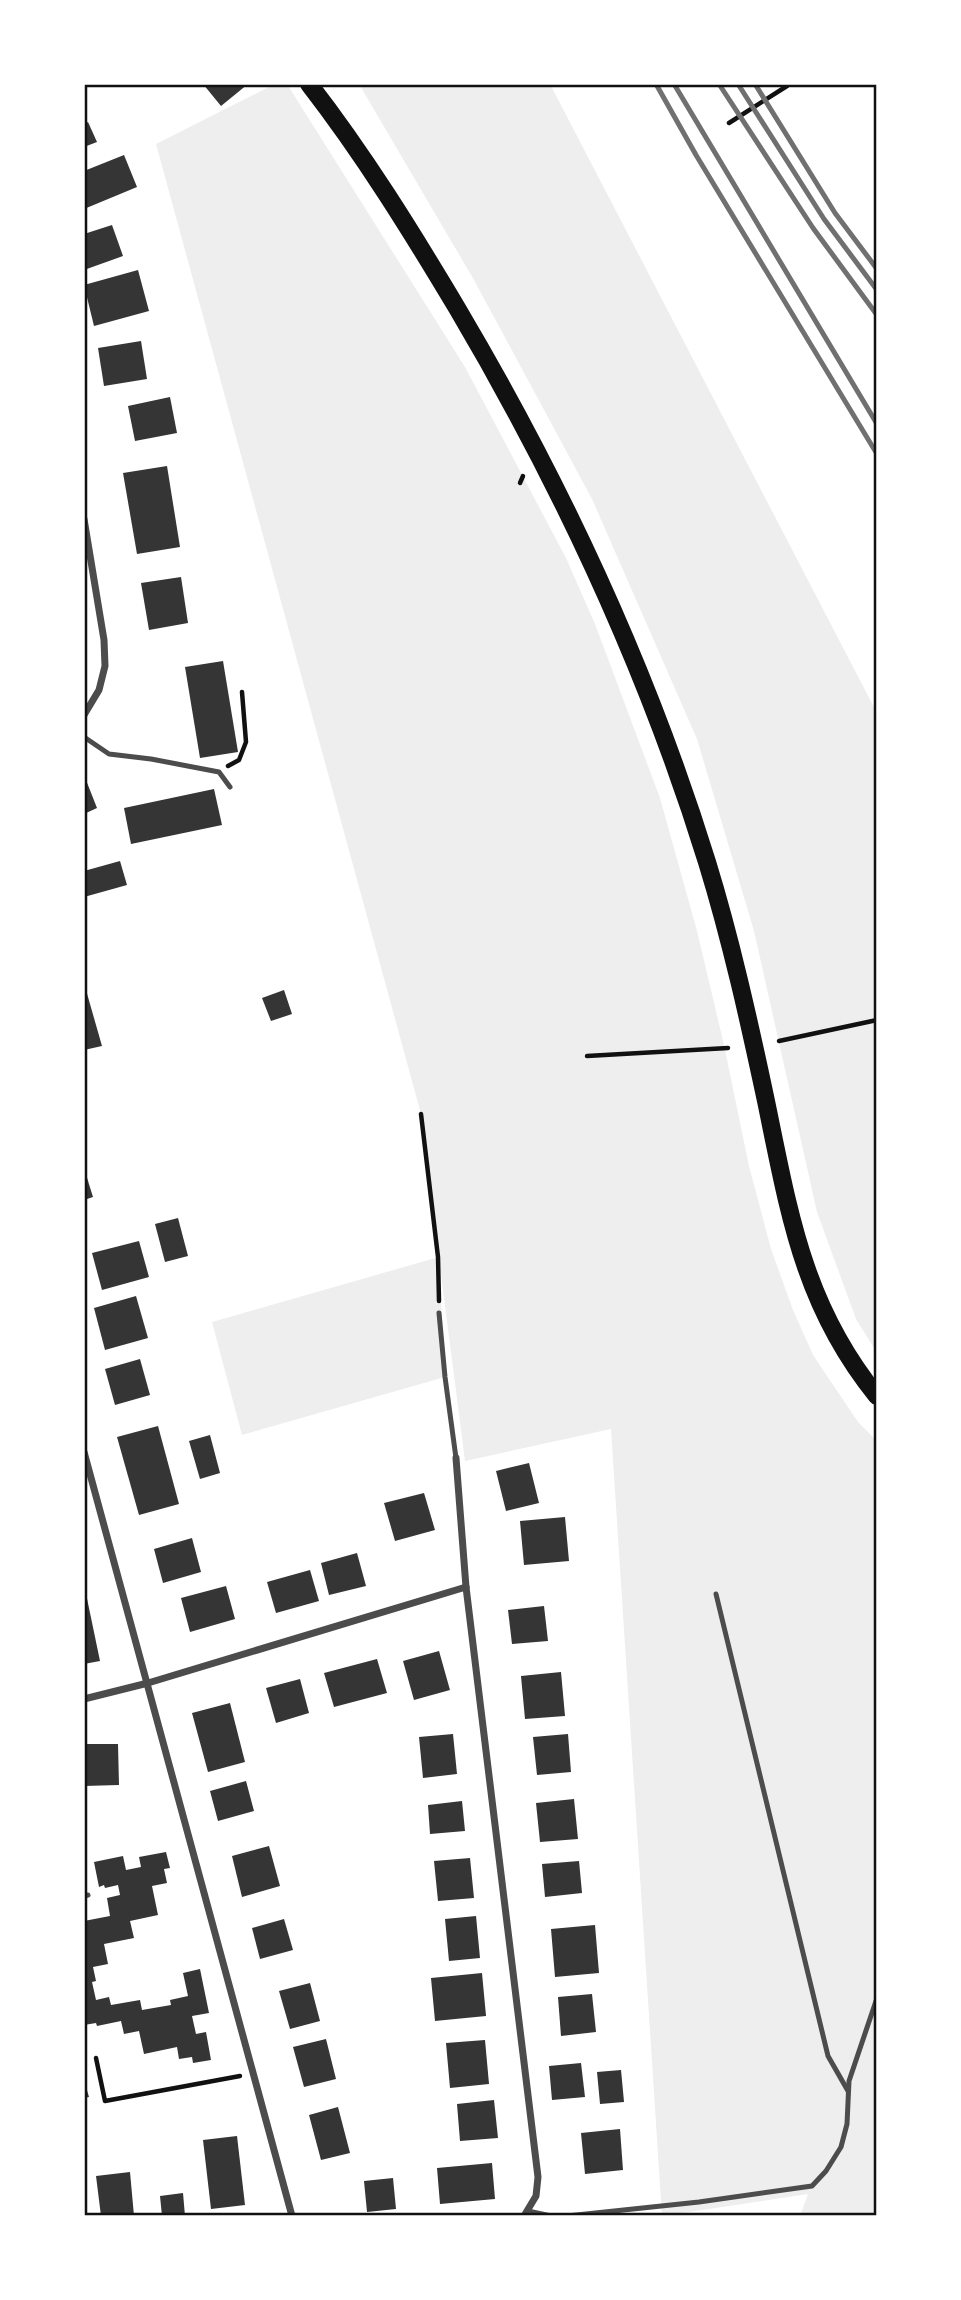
<svg xmlns="http://www.w3.org/2000/svg" width="961" height="2300" viewBox="0 0 961 2300" font-family="'Roboto Serif',serif">
  <rect width="100%" height="100%" fill="#fff"/>
  <g fill="#eee">
    <polygon points="275,84 287,84 465,367 566,558 595,624 660,798 697,931 724,1045 749,1166 771,1249 793,1310 813,1355 858,1422 877,1441 877,2216 800,2216 808,2194 662,2216 611,1429 465,1461 439,1259 445,1377 242,1435 212,1322 439,1257 421,1114 156,144"/>
    <polygon points="359,84 550,84 877,713 877,1353 856,1319 817,1212 754,931 697,739 592,499 474,280"/>
  </g>
  <g fill="#353535">
    <polygon points="203,84 248,84 221,106"/>
    <polygon points="88,122 97,142 84,147 84,124"/>
    <polygon points="124,155 137,187 84,209 84,171"/>
    <polygon points="112,225 123,256 84,270 84,234"/>
    <polygon points="138,270 149,311 94,326 84,285"/>
    <polygon points="141,341 147,379 104,386 98,348"/>
    <polygon points="170,397 177,433 135,441 128,406"/>
    <polygon points="167,466 180,547 137,554 123,473"/>
    <polygon points="181,577 188,623 149,630 141,583"/>
    <polygon points="223,661 238,752 200,758 185,667"/>
    <polygon points="84,775 97,808 84,814"/>
    <polygon points="214,789 222,825 131,844 124,808"/>
    <polygon points="120,861 127,885 84,897 84,871"/>
    <polygon points="84,983 102,1046 84,1050"/>
    <polygon points="284,990 292,1014 271,1021 262,998"/>
    <polygon points="84,1168 93,1197 84,1200"/>
    <polygon points="178,1218 188,1256 165,1262 155,1224"/>
    <polygon points="139,1241 149,1277 102,1290 92,1253"/>
    <polygon points="136,1296 148,1338 105,1350 94,1308"/>
    <polygon points="140,1359 150,1395 115,1405 105,1369"/>
    <polygon points="158,1426 179,1504 139,1515 117,1437"/>
    <polygon points="210,1435 220,1473 200,1479 189,1441"/>
    <polygon points="529,1463 539,1503 506,1511 496,1471"/>
    <polygon points="424,1493 435,1530 395,1541 384,1503"/>
    <polygon points="565,1517 569,1561 524,1565 520,1521"/>
    <polygon points="192,1538 201,1572 163,1583 154,1549"/>
    <polygon points="357,1553 366,1586 329,1595 321,1563"/>
    <polygon points="310,1570 319,1601 276,1613 267,1582"/>
    <polygon points="84,1584 100,1661 84,1664"/>
    <polygon points="226,1586 235,1619 190,1632 181,1598"/>
    <polygon points="544,1606 548,1641 512,1644 508,1610"/>
    <polygon points="439,1651 450,1690 414,1700 403,1661"/>
    <polygon points="377,1659 387,1693 334,1707 324,1673"/>
    <polygon points="561,1672 565,1716 525,1719 521,1676"/>
    <polygon points="300,1679 309,1713 276,1723 266,1688"/>
    <polygon points="230,1703 245,1762 208,1772 192,1713"/>
    <polygon points="453,1734 457,1774 423,1778 419,1737"/>
    <polygon points="568,1734 571,1772 537,1775 533,1737"/>
    <polygon points="84,1744 118,1744 119,1785 84,1786"/>
    <polygon points="246,1781 254,1811 218,1821 210,1791"/>
    <polygon points="574,1799 578,1839 540,1842 536,1803"/>
    <polygon points="462,1801 465,1831 430,1834 428,1805"/>
    <polygon points="269,1846 280,1886 242,1897 232,1856"/>
    <polygon points="166,1852 170,1868 164,1869 167,1883 152,1886 158,1915 130,1921 134,1938 104,1944 108,1964 93,1967 96,1981 92,1982 96,2000 109,1997 111,2005 140,2000 142,2010 171,2005 170,2000 188,1996 183,1973 200,1969 209,2013 192,2016 196,2034 206,2032 211,2060 193,2063 192,2057 179,2059 177,2047 144,2054 139,2031 124,2034 121,2021 97,2026 96,2023 84,2025 84,1942 86,1941 84,1921 110,1916 107,1898 120,1895 118,1885 105,1888 104,1885 99,1887 94,1862 123,1856 126,1870 141,1867 139,1857"/>
    <polygon points="470,1858 474,1898 438,1901 434,1861"/>
    <polygon points="579,1861 582,1893 545,1897 542,1864"/>
    <polygon points="476,1916 480,1958 449,1961 445,1919"/>
    <polygon points="284,1919 293,1950 260,1959 252,1928"/>
    <polygon points="595,1925 599,1973 555,1977 551,1929"/>
    <polygon points="482,1973 486,2016 435,2021 431,1978"/>
    <polygon points="310,1983 320,2021 290,2029 279,1991"/>
    <polygon points="592,1994 596,2032 561,2036 558,1997"/>
    <polygon points="326,2039 336,2079 304,2087 293,2047"/>
    <polygon points="485,2040 489,2084 450,2088 446,2043"/>
    <polygon points="581,2063 585,2097 552,2100 549,2066"/>
    <polygon points="621,2070 624,2102 600,2104 597,2072"/>
    <polygon points="84,2080 89,2097 84,2098"/>
    <polygon points="494,2100 498,2138 460,2141 457,2104"/>
    <polygon points="338,2107 350,2153 321,2160 309,2115"/>
    <polygon points="620,2129 623,2170 585,2174 581,2133"/>
    <polygon points="237,2136 245,2205 211,2209 203,2140"/>
    <polygon points="492,2163 495,2199 440,2204 437,2168"/>
    <polygon points="130,2172 134,2216 101,2216 96,2176"/>
    <polygon points="393,2178 396,2209 367,2212 364,2181"/>
    <polygon points="183,2193 185,2216 162,2216 160,2196"/>
  </g>
  <g fill="none" stroke-linecap="round" stroke-linejoin="round">
    <g stroke="#111" stroke-width="4.5">
      <polyline points="729,123 787,86"/>
      <polyline points="520,483 523,476"/>
      <polyline points="228,766 239,760 246,742 242,692"/>
      <polyline points="779,1041 877,1020"/>
      <polyline points="587,1056 728,1048"/>
      <polyline points="421,1114 438,1257 439,1301"/>
      <polyline points="96,2058 105,2101 240,2076"/>
    </g>
    <g stroke="#4c4c4c" stroke-width="5">
      <polyline points="84,737 109,754 151,759 219,772 230,787"/>
      <polyline points="439,1313 445,1377 456,1458"/>
      <polyline points="716,1594 828,2056 848,2091"/>
      <polyline points="84,1896 88,1895"/>
      <polyline points="528,2211 551,2216"/>
      <polyline points="567,2216 699,2202 812,2186 826,2171 841,2147 847,2124 849,2081 877,1998"/>
    </g>
    <g stroke="#4c4c4c" stroke-width="7">
      <polyline points="84,519 104,640 105,666 99,690 84,715"/>
      <polyline points="84,1452 292,2216"/>
      <polyline points="456,1458 466,1587 538,2177 536,2196 524,2216"/>
      <polyline points="84,1699 148,1683 466,1587"/>
    </g>
    <path stroke="#111" stroke-width="18" d="M 309,84 C 364,155 411,231 457,308 C 560,482 647,668 707,862 C 731,940 749,1021 766,1101 C 789,1212 803,1305 877,1396"/>
    <g stroke="#707070" stroke-width="5">
      <polyline points="656,84 696,155 877,454"/>
      <polyline points="674,84 877,424"/>
      <polyline points="719,84 813,228 877,315"/>
      <polyline points="738,84 824,219 877,290"/>
      <polyline points="755,84 835,213 877,269"/>
    </g>
  </g>
  <rect width="961" height="2300" fill="none" stroke="#ffffff" stroke-width="172"/>
  <rect x="86" y="86" width="789" height="2128" fill="none" stroke="#111" stroke-width="2.5"/>
</svg>
